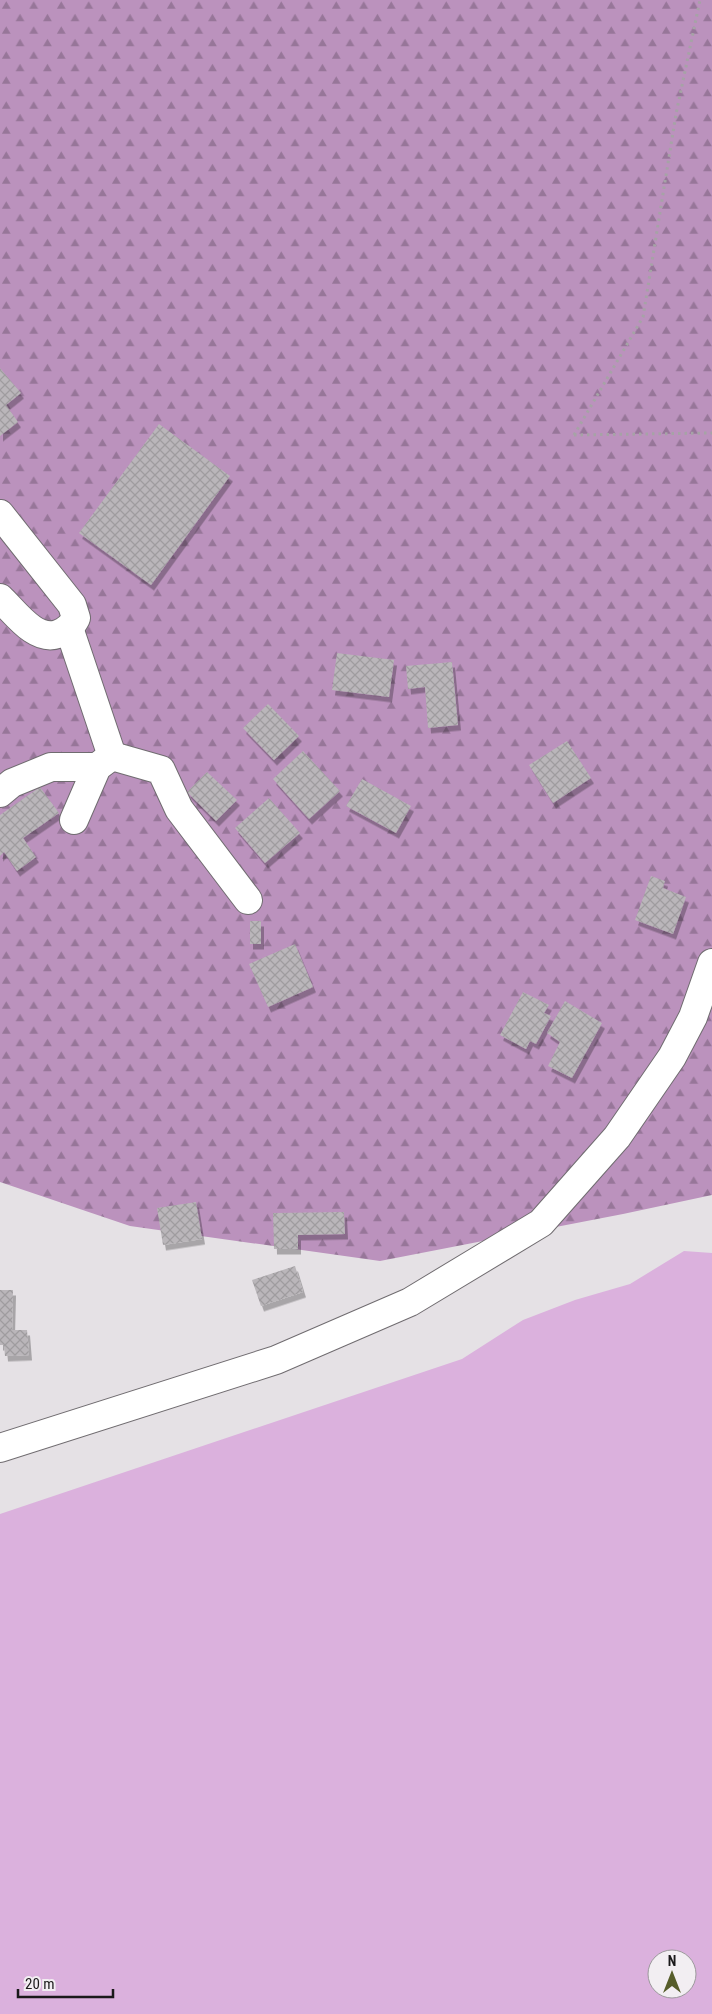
<svg xmlns="http://www.w3.org/2000/svg" width="712" height="2014" viewBox="0 0 712 2014" font-family="'Roboto Condensed',sans-serif">
  <defs>
    <pattern id="forest-firs" width="22" height="20" patternUnits="userSpaceOnUse" patternTransform="scale(1.25)"><rect width="22" height="20" fill="#bb92bd"/><path d="M5 1l3.5 6h-7zM16 11l3.5 6h-7z" fill="#977699"/></pattern>
    <pattern id="building-cross-hatch" width="8" height="8" patternUnits="userSpaceOnUse" patternTransform="scale(1.25)"><rect width="8" height="8" fill="#bab6ba"/><path d="M0 0l8 8M0 8l8-8" fill="none" stroke="#9f9c9f"/></pattern>
    <filter id="shadow"><feDropShadow dx="3" dy="5.5" stdDeviation="0" flood-color="#0004"/></filter>
  </defs>
  <rect width="100%" height="100%" fill="#e5e1e5"/>
  <polygon fill="url(#forest-firs)" points="0,0 712,0 712,1195 623,1214 380,1261 130,1226 0,1182"/>
  <path fill="#dbb1dd" fill-rule="evenodd" d="M 684,1251 L 712,1253 L 712,2014 L 0,2014 L 0,1514 L 462,1359 L 523,1320 L 575,1300 L 630,1284 ZM 657,1959 L 687,1959 L 687,1989 L 657,1989 Z"/>
  <g fill="url(#building-cross-hatch)" filter="url(#shadow)">
    <polygon points="0,368 21,393 6,405 18,422 0,436"/>
    <polygon points="159,424 230,476 151,585 79,533"/>
    <polygon points="337,653 394,660 389,697 332,690"/>
    <polygon points="452,662 458,725 428,728 425,687 408,689 406,666"/>
    <polygon points="268,704 299,736 274,760 243,728"/>
    <polygon points="567,741 591,778 553,803 529,765"/>
    <polygon points="303,751 340,791 309,819 273,779"/>
    <polygon points="207,772 237,800 216,821 187,792"/>
    <polygon points="362,779 411,806 396,833 346,806"/>
    <polygon points="40,787 59,813 23,838 36,857 17,871 4,852 0,856 0,815"/>
    <polygon points="269,798 300,833 265,863 235,828"/>
    <polygon points="651,876 665,881 663,888 686,897 673,934 635,920"/>
    <rect x="250" y="921" width="11" height="23"/>
    <polygon points="295,944 313,987 268,1007 249,964"/>
    <polygon points="523,992 549,1005 544,1013 551,1016 536,1044 530,1041 526,1049 500,1035"/>
    <polygon points="565,1001 602,1023 572,1078 548,1066 560,1042 547,1033"/>
    <polygon points="196,1202 202,1239 163,1245 157,1208"/>
    <polygon points="344,1212 345,1234 298,1235 298,1249 274,1249 273,1213"/>
    <polygon points="295,1266 303,1292 261,1306 252,1280"/>
    <polygon points="0,1290 13,1290 12,1330 27,1330 29,1355 5,1356 4,1345 0,1345"/>
  </g>
  <g fill="none" stroke-linecap="round" stroke-linejoin="round">
    <g stroke="#706c70" stroke-width="30">
      <g id="minor">
        <path d="M 0,514 L 72,605 L 76,618 C 72,626 67,631 58,634 C 35,642 15,612 0,598"/>
        <polyline points="69,628 112,756"/>
        <polyline points="112,756 161,770 179,809 248,900"/>
        <polyline points="0,793 12,783 51,767 97,767"/>
        <polyline points="74,820 97,767 109,758"/>
        <polyline points="0,1448 276,1360 410,1302 541,1223 617,1137 672,1057 693,1017 712,963"/>
      </g>
    </g>
    <g stroke="#a6a3a6" stroke-width="3" stroke-dasharray="2.5 4" stroke-linecap="butt">
      <polyline points="574,435 643,317 676,114 700,0"/>
      <polyline points="574,435 712,433"/>
    </g>
    <use href="#minor" stroke="#fff" stroke-width="28"/>
  </g>
  <g transform="translate(672 1974)"><circle r="24" fill="#f2eef2" stroke="#9c999c"/>
  <path d="M0-4L9 19L0 12L-9 19Z" fill="#565c2a"/>
  <text y="-8" font-size="14" font-weight="bold" text-anchor="middle" fill="#1a191a">N</text>
  </g>
  <path d="M18 1989v8h95v-8" fill="none" stroke="#1a191a" stroke-width="2.5"/>
  <text x="25" y="1989" font-size="15" fill="#1a191a" stroke="#f2eef2" stroke-width="4" paint-order="stroke">20 m</text>
</svg>
